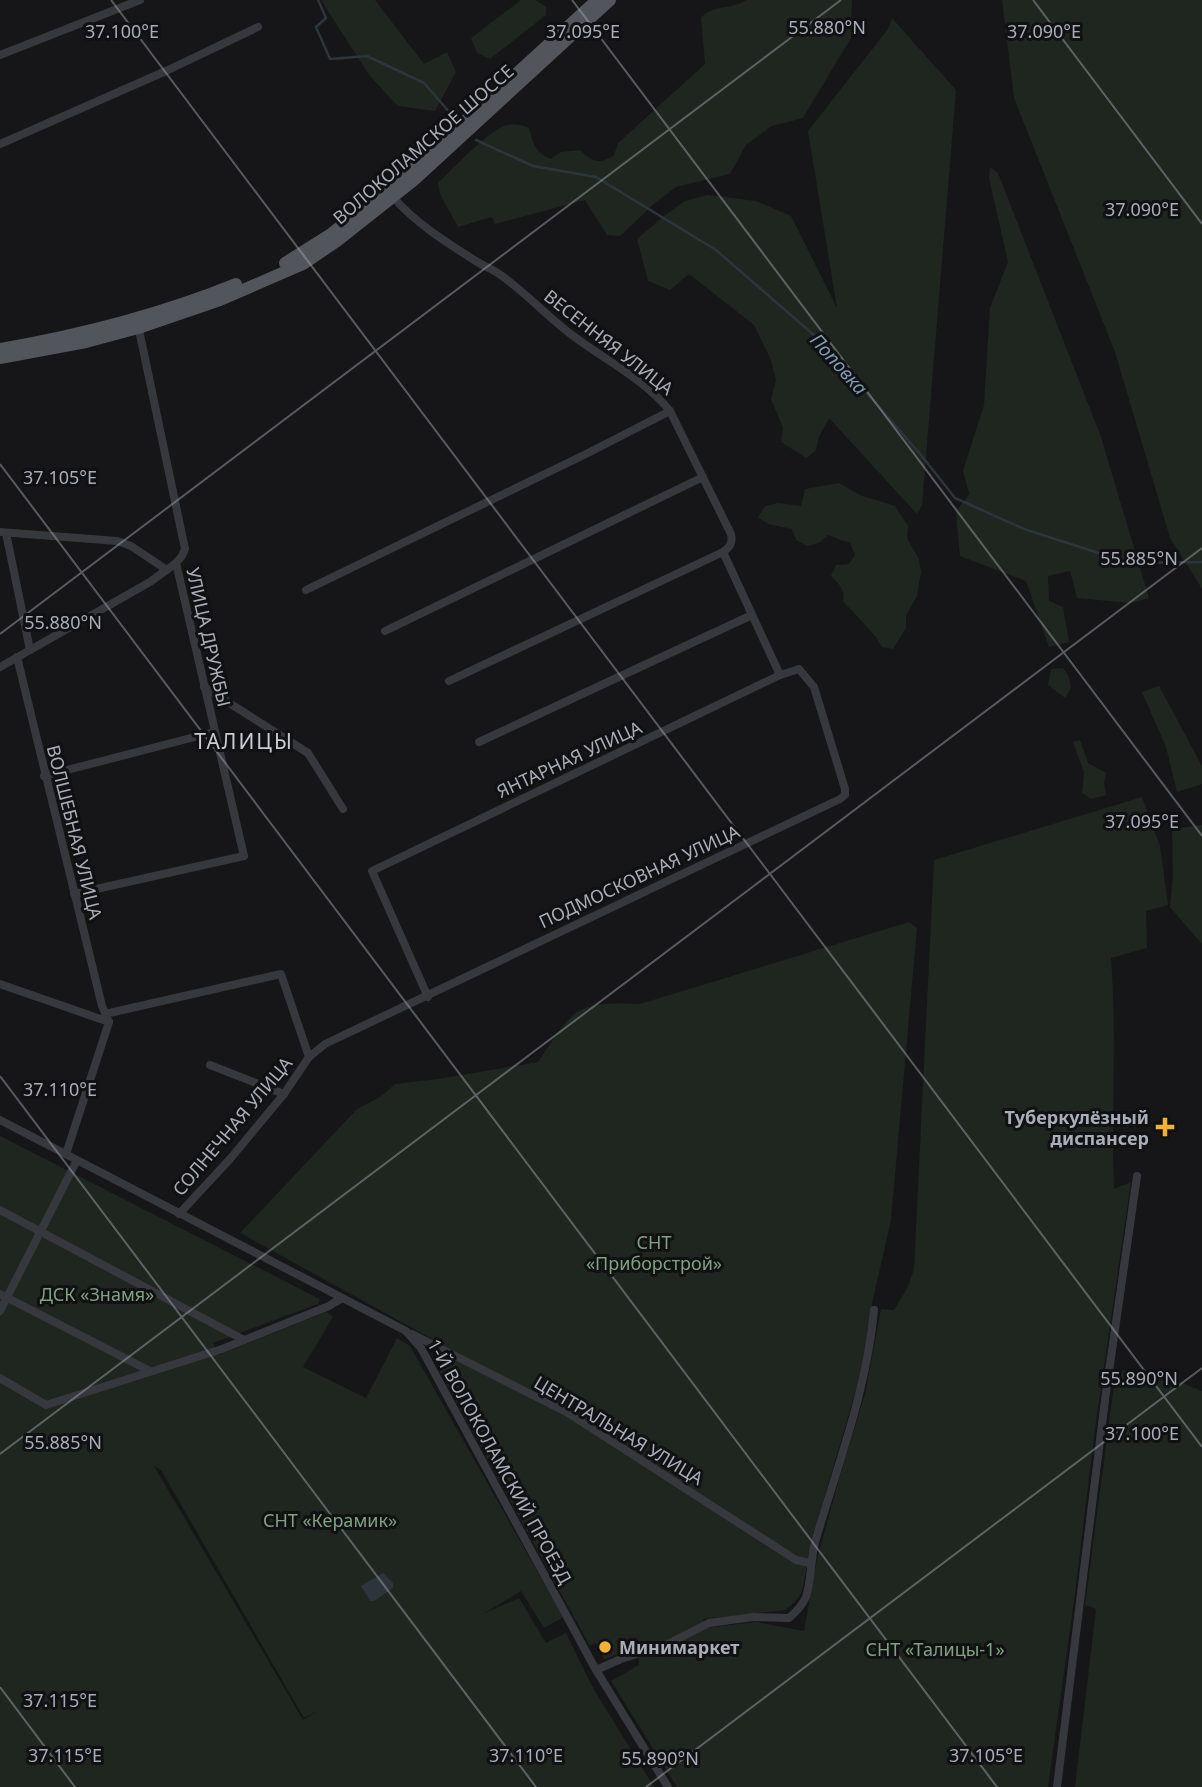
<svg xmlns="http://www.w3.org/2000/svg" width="1202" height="1787" viewBox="0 0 1202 1787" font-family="'Noto Sans',sans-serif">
  <rect width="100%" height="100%" fill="#161618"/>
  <g fill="#1e261f" fill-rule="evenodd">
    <polygon points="321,0 375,0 424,64 447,52 456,72 435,111 398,106 369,75"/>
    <polygon points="521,0 535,0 546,7 546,15 490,59 477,53 471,38"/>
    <path d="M 746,0 L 852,0 L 851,38 L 803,118 L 772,126 L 746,145 L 730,174 L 676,187 L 655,203 L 620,236 L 607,235 L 585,200 L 495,224 L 492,217 L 458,227 L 440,194 L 438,183 C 454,168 488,130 507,125 C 516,123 521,125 529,128 C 533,143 535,153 551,159 L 561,152 L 580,150 C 593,162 599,165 614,155 L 618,143 L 705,64 L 701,18 C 712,4 733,10 746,0 Z"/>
    <polygon points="1002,0 1202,0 1202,589 1170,538 1115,352 1014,98"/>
    <polygon points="892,18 956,90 922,505 917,514 829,418 819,437 816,450 806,458 781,442 783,428 771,399 776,380 771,360 754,325 689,274 670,290 648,281 637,239 665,215 685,201 708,195 756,201 791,216 837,308 808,131 888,29"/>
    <polygon points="990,167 998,173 1101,437 1149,598 1131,603 1077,598 1070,571 1048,576 1049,601 1063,607 1069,642 1049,647 1026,581 960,556 956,512 969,494 963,471 984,405 990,308 1008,262 989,178"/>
    <path d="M 839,483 L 860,495 L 895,506 L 908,526 L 907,538 L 919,559 L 921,572 L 917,596 L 906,616 L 906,628 L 893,649 L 882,647 L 876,637 L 843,601 C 846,590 838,583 831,576 L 836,565 L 849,564 L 855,555 L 850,543 L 828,535 L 819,543 L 807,546 L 796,540 L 792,529 L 768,524 L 758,517 L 765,506 L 778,503 L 801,506 L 805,489 Z"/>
    <polygon points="1063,668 1069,677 1071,688 1065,698 1048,685 1051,669"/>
    <polygon points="1159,686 1202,766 1202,784 1177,792 1166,747 1142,692"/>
    <polygon points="1080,740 1088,763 1106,773 1104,782 1106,795 1091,799 1082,793 1084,772 1073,742"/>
    <path d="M 1142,797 L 1160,846 L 1168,905 L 1146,911 L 1147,948 L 1111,958 C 1117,1035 1111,1112 1114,1189 L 1131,1182 L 1095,1428 L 1075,1594 L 1048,1787 L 677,1787 L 611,1681 L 639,1665 L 638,1648 L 604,1659 L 595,1643 L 590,1646 L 439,1371 L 447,1365 L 454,1351 L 240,1233 L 357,1109 L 380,1097 L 395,1084 L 438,1079 L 538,1062 C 574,1009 573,1001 640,1004 L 909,922 L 917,928 L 891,1220 L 873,1299 L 862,1370 L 812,1539 L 802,1592 L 795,1602 L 785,1610 L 703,1619 L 705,1628 L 756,1622 L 804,1631 L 817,1559 L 839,1479 L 865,1394 L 881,1309 L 894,1310 L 908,1287 L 914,1269 L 934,860 Z"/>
    <polygon points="1202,825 1202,944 1170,907 1173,876 1172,829"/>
    <path d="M 0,1136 L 320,1299 L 318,1304 L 213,1343 L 219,1355 L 326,1312 L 333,1317 L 303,1367 L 366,1398 L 397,1338 L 410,1346 L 563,1617 L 544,1628 L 521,1591 L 483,1614 L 519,1598 L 546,1643 L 566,1633 L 593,1688 L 654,1787 L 0,1787 ZM 154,1466 L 161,1470 L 304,1718 L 319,1710 L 303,1720 Z"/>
    <polygon points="1116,1370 1155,1372 1202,1391 1202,1787 1075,1787 1096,1609 1085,1605"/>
  </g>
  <polygon fill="#2c353c" points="383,1573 393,1583 393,1588 374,1601 370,1601 361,1586"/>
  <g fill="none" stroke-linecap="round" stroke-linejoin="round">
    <g stroke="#2c353c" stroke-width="2.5">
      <polyline points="318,0 326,18 316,27 330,59 367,56 424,83 451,114"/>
      <polyline points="476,140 533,166 596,177 716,250 823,343 921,455 955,498 1024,529 1130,563 1202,562"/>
    </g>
    <g stroke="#37383d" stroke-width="8">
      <polyline points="0,55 140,0"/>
      <polyline points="0,144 166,71 258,27"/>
      <path d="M 393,197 C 415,223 450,245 479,263 C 486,267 495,270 502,276 C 527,294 548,317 572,335 C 605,360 644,379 670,411 L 731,534 C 733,543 730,547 723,552 L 449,681"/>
      <polyline points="0,532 117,541 131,546 167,570"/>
      <polyline points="6,533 30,650"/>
      <polyline points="723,552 780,675"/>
      <polyline points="306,590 586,454 670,411"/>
      <polyline points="385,631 703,477"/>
      <polyline points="17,657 102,1006 109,1022 66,1154"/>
      <polyline points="0,667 150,582 176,563"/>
      <polyline points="204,687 308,753 343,809"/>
      <polyline points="479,742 752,615"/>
      <polyline points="44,776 214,732"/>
      <polyline points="74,894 244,856 176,563 182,556 185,549 138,325"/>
      <polyline points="0,984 109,1022"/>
      <polyline points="105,1014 281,974 309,1057"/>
      <polyline points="210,1065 284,1094"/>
      <polyline points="0,1120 406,1331 421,1348 596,1670 668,1787"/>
      <polyline points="0,1210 244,1340"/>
      <polyline points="179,1214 230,1159 284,1094 309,1057 325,1044 840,799 845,795 845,789 814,687 799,669 780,675 372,871 428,997"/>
      <polyline points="0,1294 150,1371"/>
      <polyline points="0,1311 77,1160"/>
      <polyline points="412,1334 568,1413 796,1560 810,1563"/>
      <polyline points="0,1378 46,1405 222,1349 329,1306 342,1298"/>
      <path d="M 596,1670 L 621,1659 L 666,1645 L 709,1623 L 753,1617 L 789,1618 C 796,1612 802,1606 806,1597 C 812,1579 810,1558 816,1539 C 838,1464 867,1389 874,1310"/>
      <polyline points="1057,1787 1106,1392 1137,1176"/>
    </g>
    <g stroke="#53555c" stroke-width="12">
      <polyline points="285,263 331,234 407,174 597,0"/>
      <path d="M 0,349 C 81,335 159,315 236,284"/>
      <polyline points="0,358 86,342 138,328 220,300 303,264 337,241 414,180 610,0"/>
    </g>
  </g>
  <path fill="none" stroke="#a8adb8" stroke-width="2" stroke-opacity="0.45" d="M 111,0 L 1202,1447M 572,0 L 1202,836M 1033,0 L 1202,224M 0,464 L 997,1787M 0,634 L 841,0M 0,1076 L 536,1787M 0,1454 L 1202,548M 0,1687 L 75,1787M 646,1787 L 1202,1368"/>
  <g fill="#f2b134" stroke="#111113" stroke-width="2.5">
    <path d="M1161.5 1116.5h7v7h7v7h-7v7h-7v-7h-7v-7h7z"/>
    <circle cx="605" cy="1647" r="7"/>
  </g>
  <g text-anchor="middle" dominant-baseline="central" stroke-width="6" stroke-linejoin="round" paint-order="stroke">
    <g font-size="18" fill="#a8adb8" stroke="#111113">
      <text transform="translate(423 144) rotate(-41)">ВОЛОКОЛАМСКОЕ ШОССЕ</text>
      <text transform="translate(609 342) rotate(38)">ВЕСЕННЯЯ УЛИЦА</text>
      <text transform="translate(209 637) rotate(77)">УЛИЦА ДРУЖБЫ</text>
      <text transform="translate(569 759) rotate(-25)">ЯНТАРНАЯ УЛИЦА</text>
      <text transform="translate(75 832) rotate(76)">ВОЛШЕБНАЯ УЛИЦА</text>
      <text transform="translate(639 876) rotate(-25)">ПОДМОСКОВНАЯ УЛИЦА</text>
      <text transform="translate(232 1126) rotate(-50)">СОЛНЕЧНАЯ УЛИЦА</text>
      <text transform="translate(619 1430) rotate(31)">ЦЕНТРАЛЬНАЯ УЛИЦА</text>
      <text transform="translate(500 1461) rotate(61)">1-Й ВОЛОКОЛАМСКИЙ ПРОЕЗД</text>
    </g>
    <g font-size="18" font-weight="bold" fill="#a8adb8" stroke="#111113" text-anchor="end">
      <text x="1149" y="1117">Туберкулёзный<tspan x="1149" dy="21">диспансер</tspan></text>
      <text x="619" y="1647" text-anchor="start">Минимаркет</text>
    </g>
    <g font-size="18" fill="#7fa381" stroke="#111113">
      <text x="654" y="1242">СНТ<tspan x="654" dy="21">«Приборстрой»</tspan></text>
      <text x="97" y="1294">ДСК «Знамя»</text>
      <text x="330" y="1520">СНТ «Керамик»</text>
      <text x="935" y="1649">СНТ «Талицы-1»</text>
    </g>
    <g font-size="19" font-style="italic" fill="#7f9bb3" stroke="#111113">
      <text transform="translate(839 364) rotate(48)">Поповка</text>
    </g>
    <g font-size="21" letter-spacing="2" fill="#c9ccd4" stroke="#111113">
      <text x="244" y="741">ТАЛИЦЫ</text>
    </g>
  </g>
  <g font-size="18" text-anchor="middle" fill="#a8adb8" stroke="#111113" stroke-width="6" stroke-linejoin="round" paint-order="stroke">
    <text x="827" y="34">55.880°N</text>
    <text x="122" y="38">37.100°E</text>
    <text x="583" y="38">37.095°E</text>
    <text x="1044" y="38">37.090°E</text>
    <text x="1142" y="216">37.090°E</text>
    <text x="60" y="484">37.105°E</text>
    <text x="1139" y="565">55.885°N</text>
    <text x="63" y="629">55.880°N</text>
    <text x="1142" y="828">37.095°E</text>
    <text x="60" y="1096">37.110°E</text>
    <text x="1139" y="1385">55.890°N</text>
    <text x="1142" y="1440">37.100°E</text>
    <text x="63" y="1449">55.885°N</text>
    <text x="60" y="1707">37.115°E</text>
    <text x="65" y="1762">37.115°E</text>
    <text x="526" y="1762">37.110°E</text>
    <text x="986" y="1762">37.105°E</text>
    <text x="660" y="1765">55.890°N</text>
  </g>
</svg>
